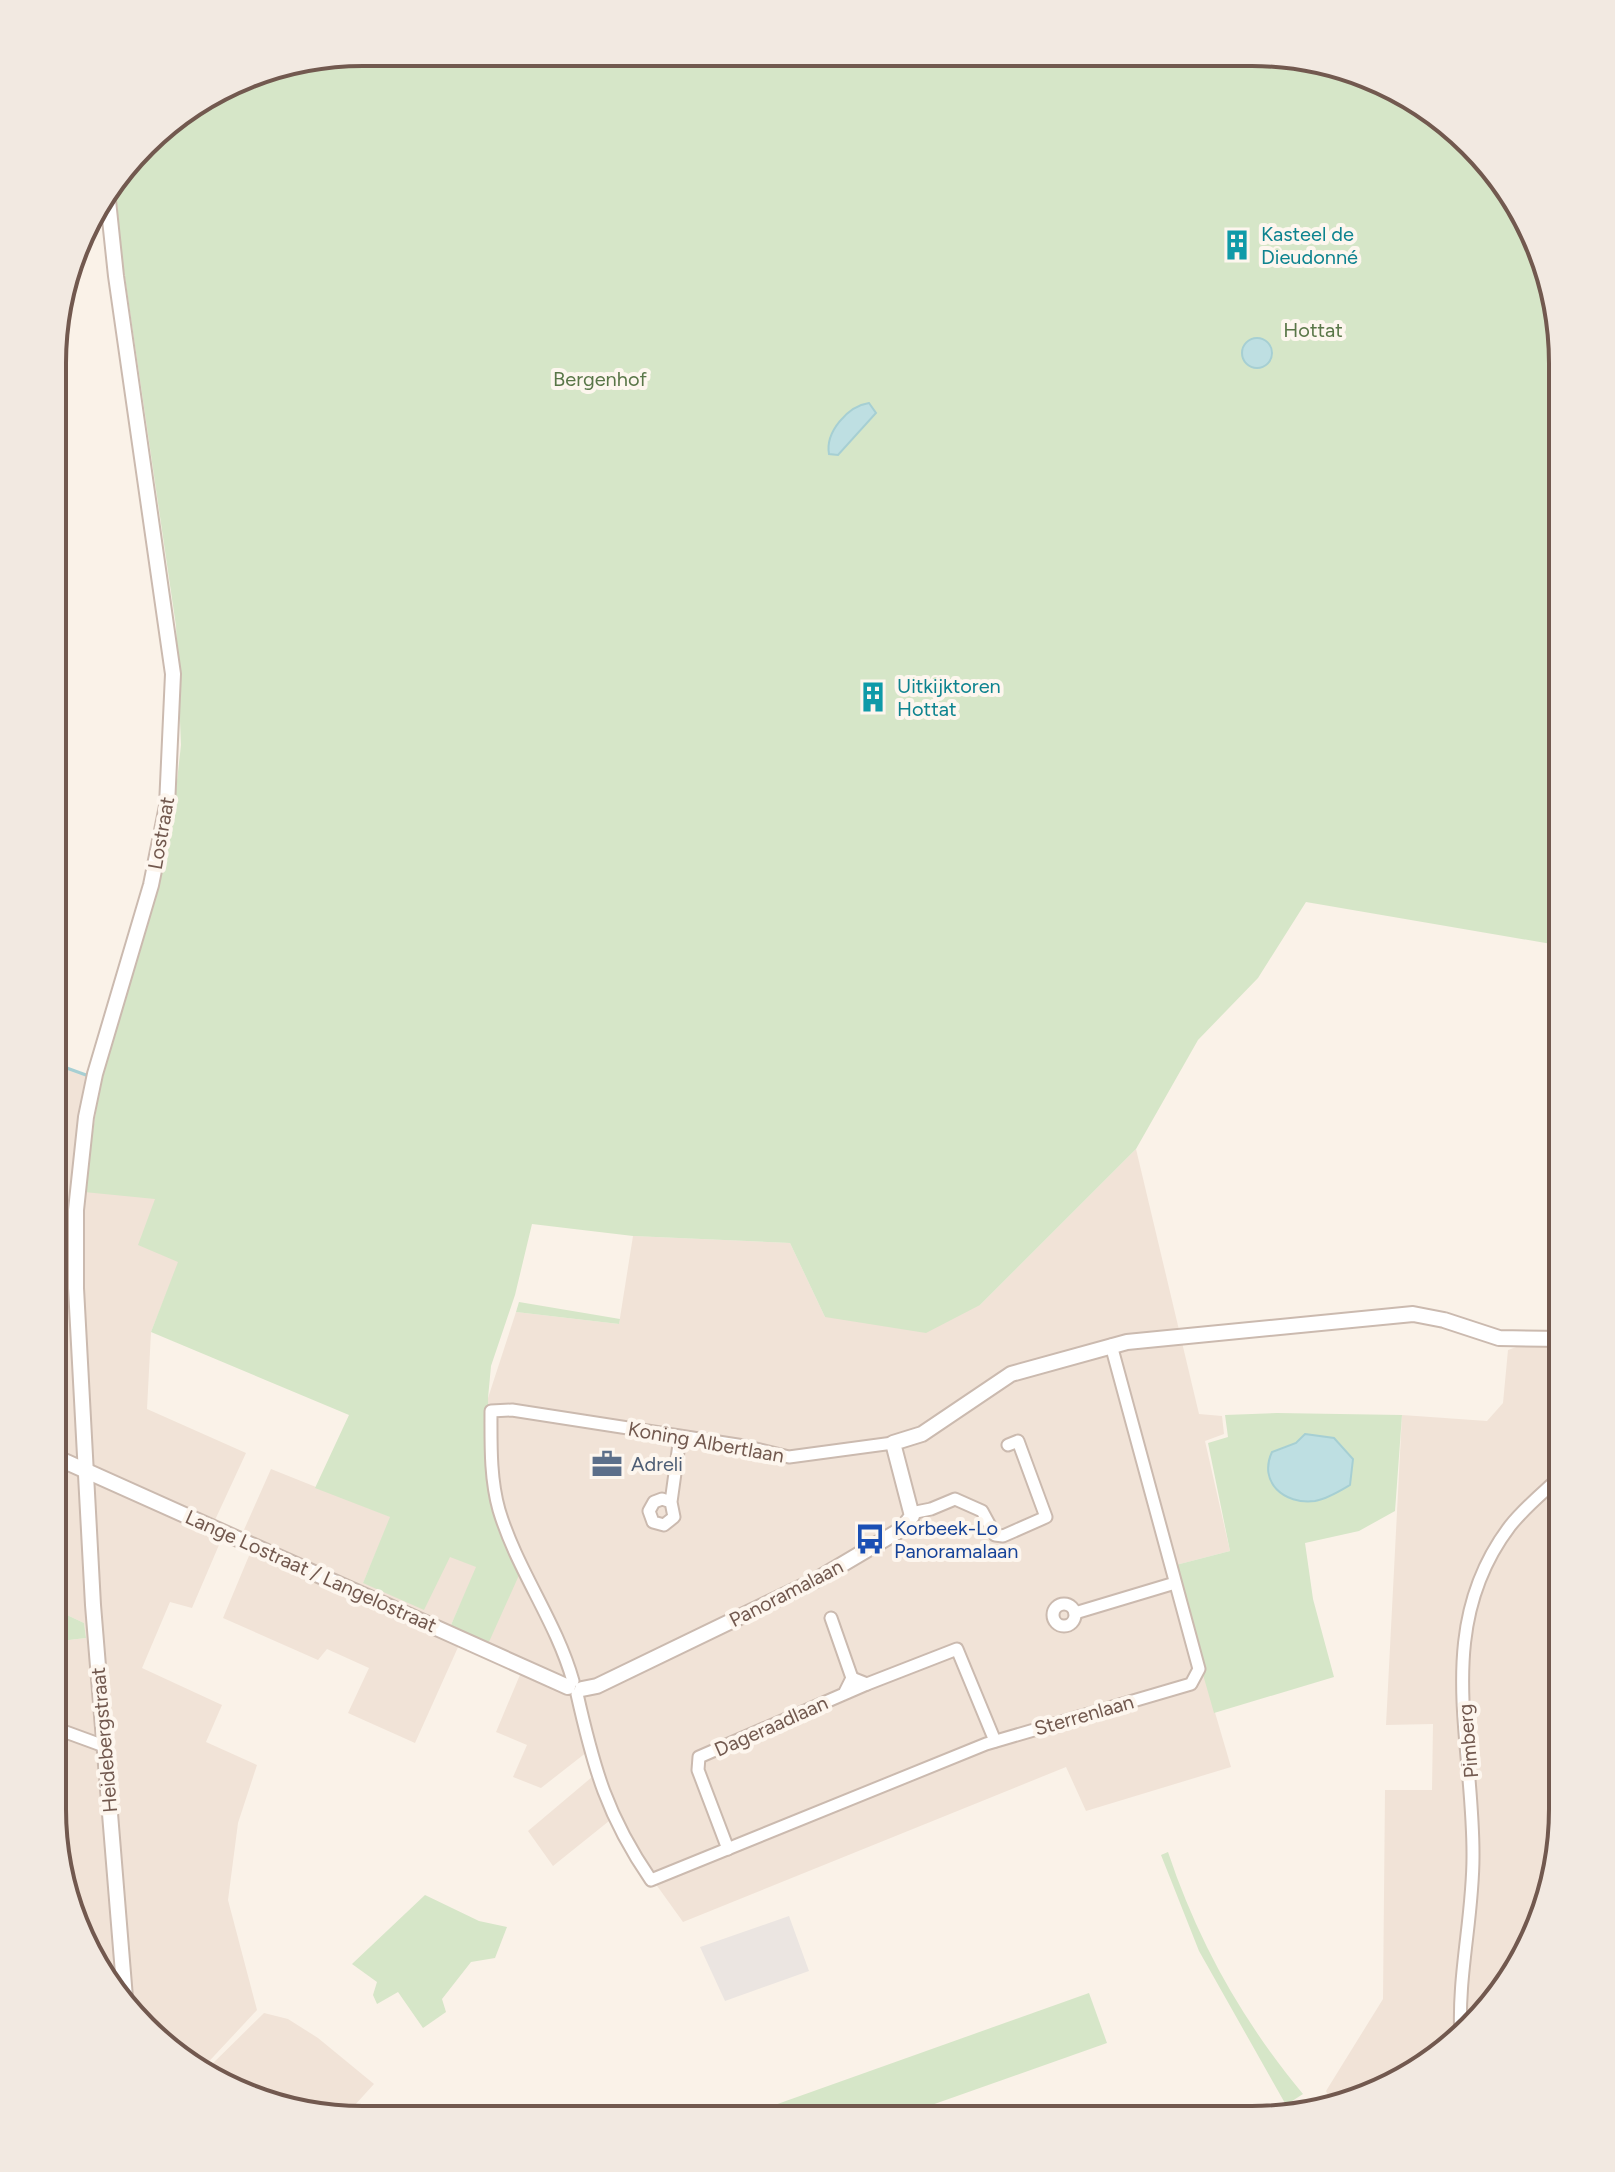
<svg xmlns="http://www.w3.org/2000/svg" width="1615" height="2172" viewBox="0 0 1615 2172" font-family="Figtree,sans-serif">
  <rect width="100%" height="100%" fill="#faf2e8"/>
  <g fill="#f1e3d7">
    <polygon points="53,1064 87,1076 70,1190 155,1198 179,1262 151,1332 147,1409 246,1453 215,1520 243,1532 271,1469 391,1517 363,1583 450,1556 477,1567 451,1625 459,1645 415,1743 348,1713 369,1668 327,1649 318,1660 223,1618 251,1551 222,1538 192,1608 170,1602 142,1668 222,1705 206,1742 257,1765 238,1823 228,1900 257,2010 200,2071 190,2067 129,2014 84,1947 52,1810 52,1642 86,1638 84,1623 52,1608"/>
    <polygon points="1136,1149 1199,1414 1222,1416 1224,1434 1205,1441 1230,1551 1172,1566 1231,1767 1086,1811 1066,1767 683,1922 645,1869 614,1817 553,1866 528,1831 592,1777 587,1752 541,1788 513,1777 527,1745 496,1732 522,1670 485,1650 491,1489 488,1398 516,1312 619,1324 633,1236 790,1243 825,1317 980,1305"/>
    <polygon points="1563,1250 1562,1830 1546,1910 1510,1982 1457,2043 1390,2088 1331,2102 1326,2091 1383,1999 1385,1790 1432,1790 1433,1724 1386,1725 1402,1415 1487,1421 1503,1403 1508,1350 1557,1332"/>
    <polygon points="264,2013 288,2019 318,2038 374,2084 344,2117 323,2117 203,2073"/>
  </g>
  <polygon fill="#ebe5e1" points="789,1916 809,1971 725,2001 700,1947"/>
  <g fill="#d6e6c8">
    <polygon points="363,52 1293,55 1371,75 1441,116 1531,225 1563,362 1563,946 1306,902 1258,978 1198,1040 1136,1149 980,1305 926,1333 825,1317 790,1243 633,1236 532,1224 515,1295 491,1366 488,1398 491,1489 520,1573 488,1644 451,1625 476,1567 450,1557 424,1610 363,1583 390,1517 315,1488 349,1415 151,1332 178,1262 138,1245 155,1199 84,1192 100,1084 163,870 173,817 181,745 176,626 121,250 115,182 158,129 262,69"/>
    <polygon points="519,1302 620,1319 619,1324 516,1312"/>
    <polygon points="1277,1413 1402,1415 1395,1511 1359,1531 1305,1543 1313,1599 1334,1677 1214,1713 1172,1566 1230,1551 1208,1443 1228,1437 1225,1415"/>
    <polygon points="52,1608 84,1623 86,1638 52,1642"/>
    <path d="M 1168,1852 C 1198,1942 1243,2022 1303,2094 L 1286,2105 L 1199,1951 L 1161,1855 Z"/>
    <polygon points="425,1895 479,1921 507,1927 495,1958 471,1962 442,1999 446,2012 423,2028 398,1992 377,2004 373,1995 377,1982 352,1964"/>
    <polygon points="1089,1993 1107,2043 892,2119 753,2119 752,2113"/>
  </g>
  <g fill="#bedfe2" stroke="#a6cfd3" stroke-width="2">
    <circle cx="1257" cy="353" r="15"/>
    <path d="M 869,403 L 876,413 L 838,455 L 829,454 C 825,432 848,406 869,403 Z"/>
    <path d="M 1305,1434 L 1334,1438 L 1353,1459 L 1350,1485 C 1340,1491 1327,1499 1315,1501 C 1284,1505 1258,1482 1272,1452 L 1296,1443 Z"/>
  </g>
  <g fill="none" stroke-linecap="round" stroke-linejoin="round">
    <polyline stroke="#a6cfd3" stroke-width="3" points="53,1063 86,1075"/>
    <g stroke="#cbbaaf" stroke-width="15">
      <g id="minor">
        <polyline points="671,1502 662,1499 654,1502 649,1511 653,1522 664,1525 674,1517 671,1502 680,1437"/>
        <polyline points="911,1513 931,1509 955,1499 982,1511 995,1535 1003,1536 1046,1517 1018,1441 1008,1445"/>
        <circle cx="1064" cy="1615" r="11"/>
        <polyline points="1075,1613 1175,1583"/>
        <polyline points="831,1618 852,1678"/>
        <path d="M 573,1681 C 556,1621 517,1570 499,1510 C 490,1478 491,1444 491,1411 L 512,1410 L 744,1446 L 789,1457 L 893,1443"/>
        <polyline points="867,1684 957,1649 995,1741"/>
        <path d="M 577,1694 C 594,1769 607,1816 651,1880 L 986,1744 L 1191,1684 L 1199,1669 L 1111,1345"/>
        <polyline points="52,1727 104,1746"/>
        <polyline points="728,1849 698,1770 699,1757 867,1684 852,1678 844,1694"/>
        <path d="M 1461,2039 C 1457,1977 1473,1918 1473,1857 C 1474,1740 1432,1629 1510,1526 C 1525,1507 1544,1492 1562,1475"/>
      </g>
    </g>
    <g stroke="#cbbaaf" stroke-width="18">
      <g id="tertiary">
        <polyline points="107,191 116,276 173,674 167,806 151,885 95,1074 86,1117 76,1210 76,1288 93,1605 126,2010"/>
        <polyline points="53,1456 568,1687"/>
        <polyline points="582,1689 597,1686 816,1580 902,1529 912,1516 893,1443 922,1434 1011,1374 1127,1342 1413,1314 1444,1320 1499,1338 1563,1339"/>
      </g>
    </g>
    <use href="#minor" stroke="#fff" stroke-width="11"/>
    <use href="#tertiary" stroke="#fff" stroke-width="14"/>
  </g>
  <defs>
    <g id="building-bare" transform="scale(2.4)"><path d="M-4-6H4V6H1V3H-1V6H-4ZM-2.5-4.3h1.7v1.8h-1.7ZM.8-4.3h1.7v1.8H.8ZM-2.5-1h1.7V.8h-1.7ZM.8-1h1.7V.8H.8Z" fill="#0f9aa8" stroke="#fdf6ee" stroke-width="2.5" paint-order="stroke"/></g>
    <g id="office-bare" transform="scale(2.4)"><path d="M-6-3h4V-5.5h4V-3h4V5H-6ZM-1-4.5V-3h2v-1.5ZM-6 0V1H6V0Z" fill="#5c6f8a" stroke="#fdf6ee" stroke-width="2.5" paint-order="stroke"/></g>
    <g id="bus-bare" transform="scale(2.4)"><path d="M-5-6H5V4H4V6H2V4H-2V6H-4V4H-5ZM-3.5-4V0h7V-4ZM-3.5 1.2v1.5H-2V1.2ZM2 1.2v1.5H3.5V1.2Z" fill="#1a4fb4" stroke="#fdf6ee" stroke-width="2.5" paint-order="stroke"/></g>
  </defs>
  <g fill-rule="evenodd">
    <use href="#building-bare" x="1237" y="245"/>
    <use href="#building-bare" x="873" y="697"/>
    <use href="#office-bare" x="607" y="1464"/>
    <use href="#bus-bare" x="870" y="1539"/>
  </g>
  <g text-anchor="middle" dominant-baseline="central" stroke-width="8" stroke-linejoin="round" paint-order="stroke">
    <g font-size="20" fill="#0d838f" stroke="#fdf6ee" text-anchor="start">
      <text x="1261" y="234">Kasteel de<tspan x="1261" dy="23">Dieudonné</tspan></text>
      <text x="897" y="686">Uitkijktoren<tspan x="897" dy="23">Hottat</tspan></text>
    </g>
    <g font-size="20" fill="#597648" stroke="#fdf6ee">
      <text x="1313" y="330">Hottat</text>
      <text x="600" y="379">Bergenhof</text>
    </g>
    <g font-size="20" fill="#72594f" stroke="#fdf6ee">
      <text transform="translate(161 833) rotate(-80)">Lostraat</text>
      <text transform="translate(706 1442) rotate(10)">Koning Albertlaan</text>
      <text transform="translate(311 1571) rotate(24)">Lange Lostraat / Langelostraat</text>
      <text transform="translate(786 1593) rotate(-27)">Panoramalaan</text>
      <text transform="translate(1084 1715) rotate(-16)">Sterrenlaan</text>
      <text transform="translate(771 1726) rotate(-24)">Dageraadlaan</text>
      <text transform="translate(104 1740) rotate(-95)">Heidebergstraat</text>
      <text transform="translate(1468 1741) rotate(-95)">Pimberg</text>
    </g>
    <g font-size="20" fill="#4e5e75" stroke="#fdf6ee" text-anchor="start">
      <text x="631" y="1464">Adreli</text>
    </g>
    <g font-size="20" fill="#164399" stroke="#fdf6ee" text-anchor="start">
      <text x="894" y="1528">Korbeek-Lo<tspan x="894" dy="23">Panoramalaan</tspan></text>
    </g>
  </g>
  <path d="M0 0H1615V2172H0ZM363 66H1252A297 297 0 0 1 1549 363V1809A297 297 0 0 1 1252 2106H363A297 297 0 0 1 66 1809V363A297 297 0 0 1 363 66Z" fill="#f2e9e1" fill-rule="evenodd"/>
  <path fill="none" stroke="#72594f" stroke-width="4" d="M363 66H1252A297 297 0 0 1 1549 363V1809A297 297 0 0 1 1252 2106H363A297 297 0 0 1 66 1809V363A297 297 0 0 1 363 66Z"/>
</svg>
